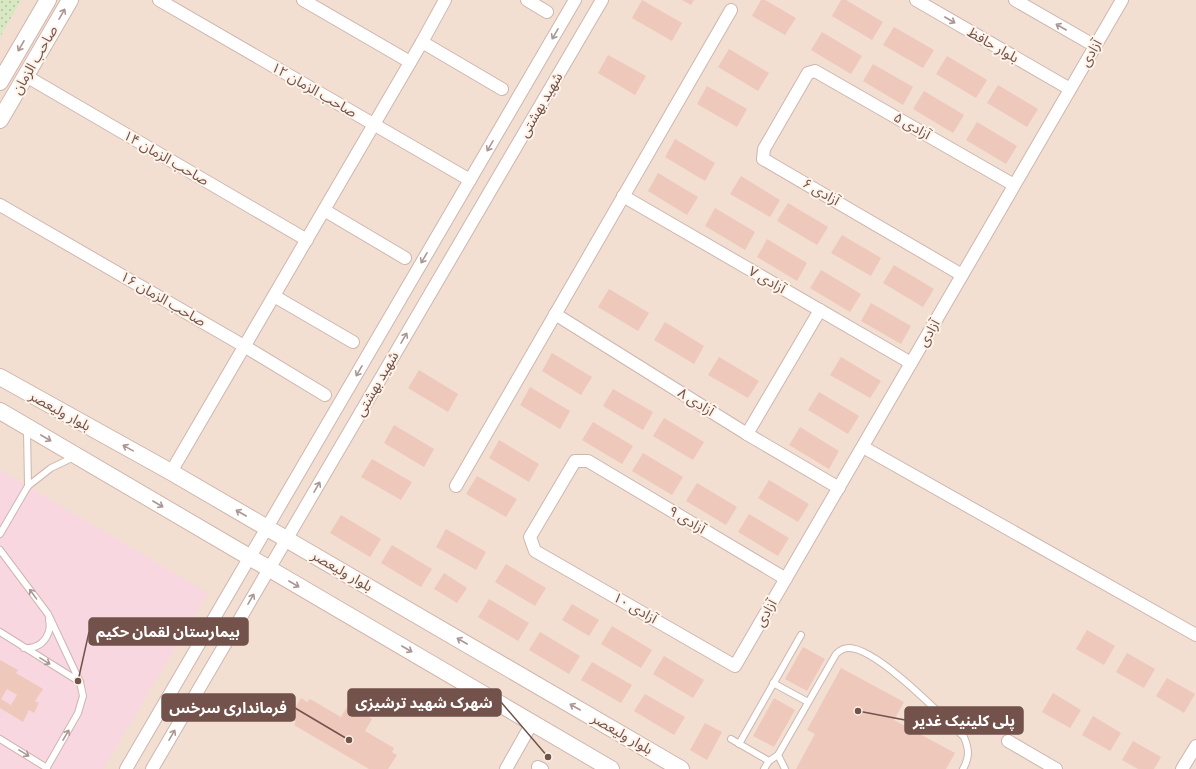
<svg xmlns="http://www.w3.org/2000/svg" width="1196" height="769" viewBox="0 0 1196 769" font-family="'Fira Sans Condensed','Noto Sans Arabic',sans-serif">
  <defs>
    <pattern id="park-dots" width="8" height="8" patternUnits="userSpaceOnUse"><rect width="8" height="8" fill="#d8e8c3"/><path d="M2 2h.1M6 6h.1" fill="none" stroke="#b4bfa0" stroke-width="1.8" stroke-linecap="round"/></pattern>
  </defs>
  <rect width="100%" height="100%" fill="#fbeee3"/>
  <rect fill="#f2dfd2" x="0" y="0" width="1196" height="769"/>
  <polygon fill="#f8d7e0" points="0,470 208,593 103,769 0,769"/>
  <polygon fill="url(#park-dots)" points="0,0 21,0 0,37"/>
  <g fill="#efc8bc" fill-rule="evenodd">
    <polygon points="642,0 682,23 672,41 632,18"/>
    <polygon points="682,0 694,0 691,5"/>
    <polygon points="761,0 765,0 796,18 785,35 752,16"/>
    <polygon points="841,0 846,0 883,22 872,40 832,16"/>
    <polygon points="894,27 934,50 923,68 883,45"/>
    <polygon points="822,32 862,56 851,74 811,50"/>
    <polygon points="729,49 769,73 758,91 718,67"/>
    <polygon points="608,55 646,76 635,95 598,73"/>
    <polygon points="947,56 987,80 976,98 936,74"/>
    <polygon points="873,64 913,87 903,105 863,81"/>
    <polygon points="998,85 1038,109 1027,127 987,103"/>
    <polygon points="707,86 747,109 737,127 697,104"/>
    <polygon points="924,91 964,115 953,133 913,109"/>
    <polygon points="977,122 1017,146 1006,164 966,140"/>
    <polygon points="675,139 715,163 705,181 665,157"/>
    <polygon points="658,173 698,197 687,215 648,191"/>
    <polygon points="741,176 780,200 770,217 730,194"/>
    <polygon points="788,203 828,227 817,245 777,221"/>
    <polygon points="715,208 755,232 745,250 705,226"/>
    <polygon points="842,235 881,258 871,276 831,253"/>
    <polygon points="767,239 807,263 797,281 757,257"/>
    <polygon points="894,265 934,289 923,307 883,283"/>
    <polygon points="821,270 861,294 850,312 810,288"/>
    <polygon points="609,289 649,313 638,331 598,307"/>
    <polygon points="871,303 911,326 901,344 861,321"/>
    <polygon points="665,322 704,346 694,364 654,340"/>
    <polygon points="552,353 592,377 581,395 542,371"/>
    <polygon points="719,357 759,381 748,398 708,375"/>
    <polygon points="841,357 881,381 870,398 830,375"/>
    <polygon points="419,370 458,394 448,412 408,388"/>
    <polygon points="530,387 570,411 560,429 520,405"/>
    <polygon points="613,389 653,412 643,430 603,406"/>
    <polygon points="819,392 859,416 848,434 808,410"/>
    <polygon points="664,418 704,442 693,460 653,436"/>
    <polygon points="593,422 633,446 622,464 582,440"/>
    <polygon points="394,425 434,449 424,467 384,443"/>
    <polygon points="800,427 839,451 829,469 789,445"/>
    <polygon points="499,440 539,464 529,482 489,458"/>
    <polygon points="643,453 683,477 672,495 632,471"/>
    <polygon points="372,459 412,482 401,500 361,477"/>
    <polygon points="477,476 517,499 506,517 466,494"/>
    <polygon points="769,480 809,504 798,522 758,498"/>
    <polygon points="697,483 737,507 726,525 686,501"/>
    <polygon points="749,514 789,538 778,556 738,532"/>
    <polygon points="341,515 381,539 370,557 330,533"/>
    <polygon points="446,529 486,552 476,570 436,547"/>
    <polygon points="392,545 432,569 421,587 381,563"/>
    <polygon points="506,564 546,588 535,606 495,582"/>
    <polygon points="444,573 467,588 457,603 434,589"/>
    <polygon points="489,599 529,623 518,641 478,617"/>
    <polygon points="572,604 599,620 589,636 562,620"/>
    <polygon points="612,626 652,650 641,668 601,644"/>
    <polygon points="1087,630 1115,646 1104,665 1076,649"/>
    <polygon points="540,632 580,656 569,674 529,650"/>
    <polygon points="803,647 825,659 807,691 785,679"/>
    <polygon points="1127,653 1155,669 1144,688 1116,672"/>
    <polygon points="664,656 704,680 693,698 653,674"/>
    <path d="M 0,660 L 18,670 L 16,673 L 43,689 L 35,701 L 39,703 L 34,713 L 29,710 L 23,722 L 0,708 ZM 7,689 L 17,695 L 11,705 L 1,699 Z"/>
    <polygon points="592,662 632,685 621,703 581,680"/>
    <polygon points="841,668 904,702 894,720 955,753 946,769 796,769 815,734 807,730"/>
    <polygon points="1167,678 1195,694 1184,713 1156,696"/>
    <polygon points="1053,693 1081,710 1070,728 1042,712"/>
    <polygon points="645,694 685,717 674,735 634,711"/>
    <polygon points="301,698 307,702 310,699 341,717 348,705 372,719 365,731 394,748 392,752 397,755 388,769 369,769 294,725 296,722 289,718"/>
    <polygon points="774,698 795,710 774,747 753,736"/>
    <polygon points="1093,716 1121,733 1110,751 1082,735"/>
    <polygon points="705,723 722,732 707,760 690,750"/>
    <polygon points="1133,741 1161,757 1154,769 1138,769 1122,760"/>
  </g>
  <g fill="none" stroke-linecap="round" stroke-linejoin="round">
    <g stroke="#ceb6ae" stroke-width="8">
      <g id="lane">
        <polyline points="27,430 28,486"/>
        <polyline points="0,534 28,486 51,468 74,457"/>
        <polyline points="0,550 48,614 80,682 83,696 78,713 46,769"/>
        <polyline points="0,632 80,682"/>
        <path d="M 24,648 C 27,648 31,648 34,647 C 45,644 52,631 49,620"/>
        <polyline points="773,683 808,702"/>
        <polyline points="0,739 47,768"/>
        <polyline points="731,739 769,761"/>
        <polyline points="739,744 801,635"/>
        <polyline points="778,755 785,769"/>
        <path d="M 764,769 L 769,761 L 778,755 L 836,654 C 840,650 843,648 849,648 C 877,648 942,716 964,737 C 969,749 970,757 963,769"/>
      </g>
    </g>
    <g stroke="#ceb6ae" stroke-width="14">
      <g id="street">
        <polyline points="159,0 470,180"/>
        <polyline points="303,0 410,62"/>
        <polyline points="527,0 547,12"/>
        <polyline points="916,0 1070,89"/>
        <polyline points="1015,0 1095,46"/>
        <polyline points="422,42 502,89"/>
        <polyline points="26,76 307,240"/>
        <polyline points="623,196 911,363"/>
        <polyline points="0,205 244,346 325,395"/>
        <polyline points="324,210 405,258"/>
        <polyline points="962,275 763,159 764,149 808,73 815,71 1014,185"/>
        <polyline points="274,296 353,342"/>
        <polyline points="555,314 747,434 839,488"/>
        <polyline points="747,434 820,310"/>
        <polyline points="863,447 1196,635"/>
        <polyline points="171,472 422,42 445,0"/>
        <polyline points="456,486 731,10"/>
        <polyline points="786,579 588,461 575,461 530,537 535,551 735,666 1122,0"/>
        <polyline points="1008,741 1056,769"/>
        <polyline points="538,767 542,769"/>
        <polyline points="126,769 575,0"/>
        <polyline points="152,769 602,0"/>
        <polyline points="506,769 532,723"/>
        <polyline points="1182,769 1196,746"/>
      </g>
    </g>
    <g stroke="#d0b5ab" stroke-width="18">
      <g id="secondary">
        <polyline points="0,82 48,0"/>
        <polyline points="0,120 70,0"/>
        <polyline points="0,377 171,472 681,769"/>
        <polyline points="0,411 611,769"/>
      </g>
    </g>
    <use href="#lane" stroke="#fff" stroke-width="6"/>
    <use href="#street" stroke="#fff" stroke-width="12"/>
    <use href="#secondary" stroke="#fff" stroke-width="16"/>
  </g>
  <defs><path id="oneway-shaft" d="M-6 0H5M1.5-3L5.5 0L1.5 3" fill="none" stroke-width="1.6" stroke-linecap="round" stroke-linejoin="round"/></defs>
  <g stroke="#aa9793">
    <use href="#oneway-shaft" transform="translate(62 14) rotate(-60)"/>
    <use href="#oneway-shaft" transform="translate(950 20) rotate(30)"/>
    <use href="#oneway-shaft" transform="translate(1061 27) rotate(-150)"/>
    <use href="#oneway-shaft" transform="translate(555 34) rotate(120)"/>
    <use href="#oneway-shaft" transform="translate(21 46) rotate(120)"/>
    <use href="#oneway-shaft" transform="translate(490 146) rotate(120)"/>
    <use href="#oneway-shaft" transform="translate(424 258) rotate(120)"/>
    <use href="#oneway-shaft" transform="translate(404 338) rotate(-60)"/>
    <use href="#oneway-shaft" transform="translate(359 371) rotate(120)"/>
    <use href="#oneway-shaft" transform="translate(46 438) rotate(30)"/>
    <use href="#oneway-shaft" transform="translate(128 448) rotate(-151)"/>
    <use href="#oneway-shaft" transform="translate(317 487) rotate(-60)"/>
    <use href="#oneway-shaft" transform="translate(158 504) rotate(30)"/>
    <use href="#oneway-shaft" transform="translate(241 513) rotate(-150)"/>
    <use href="#oneway-shaft" transform="translate(294 584) rotate(30)"/>
    <use href="#oneway-shaft" transform="translate(33 594) rotate(-126)"/>
    <use href="#oneway-shaft" transform="translate(251 599) rotate(-60)"/>
    <use href="#oneway-shaft" transform="translate(462 641) rotate(-150)"/>
    <use href="#oneway-shaft" transform="translate(407 649) rotate(30)"/>
    <use href="#oneway-shaft" transform="translate(45 661) rotate(31)"/>
    <use href="#oneway-shaft" transform="translate(575 707) rotate(-150)"/>
    <use href="#oneway-shaft" transform="translate(66 735) rotate(-60)"/>
    <use href="#oneway-shaft" transform="translate(172 735) rotate(-60)"/>
    <use href="#oneway-shaft" transform="translate(24 753) rotate(31)"/>
  </g>
  <g text-anchor="middle" dominant-baseline="central" stroke-width="4" stroke-linejoin="round" paint-order="stroke">
    <g font-size="14" fill="#72524b" stroke="#fef3e9">
      <text transform="translate(993 45) rotate(30)">بلوار حافظ</text>
      <text transform="translate(1091 53) rotate(-60)">آزادی</text>
      <text transform="translate(35 60) rotate(-60)">صاحب الزمان</text>
      <text transform="translate(314 90) rotate(30)">صاحب الزمان ۱۲</text>
      <text transform="translate(541 105) rotate(-60)">شهید بهشتی</text>
      <text transform="translate(912 126) rotate(30)">آزادی ۵</text>
      <text transform="translate(166 158) rotate(30)">صاحب الزمان ۱۴</text>
      <text transform="translate(821 192) rotate(30)">آزادی ۶</text>
      <text transform="translate(767 280) rotate(30)">آزادی ۷</text>
      <text transform="translate(163 299) rotate(30)">صاحب الزمان ۱۶</text>
      <text transform="translate(929 333) rotate(-60)">آزادی</text>
      <text transform="translate(377 384) rotate(-60)">شهید بهشتی</text>
      <text transform="translate(696 402) rotate(32)">آزادی ۸</text>
      <text transform="translate(60 411) rotate(29)">بلوار ولیعصر</text>
      <text transform="translate(687 520) rotate(31)">آزادی ۹</text>
      <text transform="translate(342 571) rotate(30)">بلوار ولیعصر</text>
      <text transform="translate(635 608) rotate(30)">آزادی ۱۰</text>
      <text transform="translate(766 613) rotate(-60)">آزادی</text>
      <text transform="translate(622 734) rotate(30)">بلوار ولیعصر</text>
    </g>
  </g>
  <path fill="none" stroke="#72524b" stroke-width="1.5" d="M78 681L89 632M548 757L501 702M349 740L295 708M858 711L905 720"/>
  <g fill="#72524b" stroke="#fef3e9" stroke-width="1.5">
    <circle cx="78" cy="681" r="4"/>
    <circle cx="548" cy="757" r="4"/>
    <circle cx="349" cy="740" r="4"/>
    <circle cx="858" cy="711" r="4"/>
  </g>
  <g fill="#72524b" stroke="#72524b" stroke-width="1.5">
    <rect x="89" y="618" width="159" height="27" rx="4"/>
    <rect x="348" y="689" width="153" height="27" rx="4"/>
    <rect x="162" y="694" width="133" height="27" rx="4"/>
    <rect x="905" y="707" width="118" height="27" rx="4"/>
  </g>
  <g font-size="15" text-anchor="middle" font-weight="bold" fill="#fff">
    <text x="168" y="637">بیمارستان لقمان حکیم</text>
    <text x="424" y="708">شهرک شهید ترشیزی</text>
    <text x="228" y="713">فرمانداری سرخس</text>
    <text x="964" y="726">پلی کلینیک غدیر</text>
  </g>
</svg>
